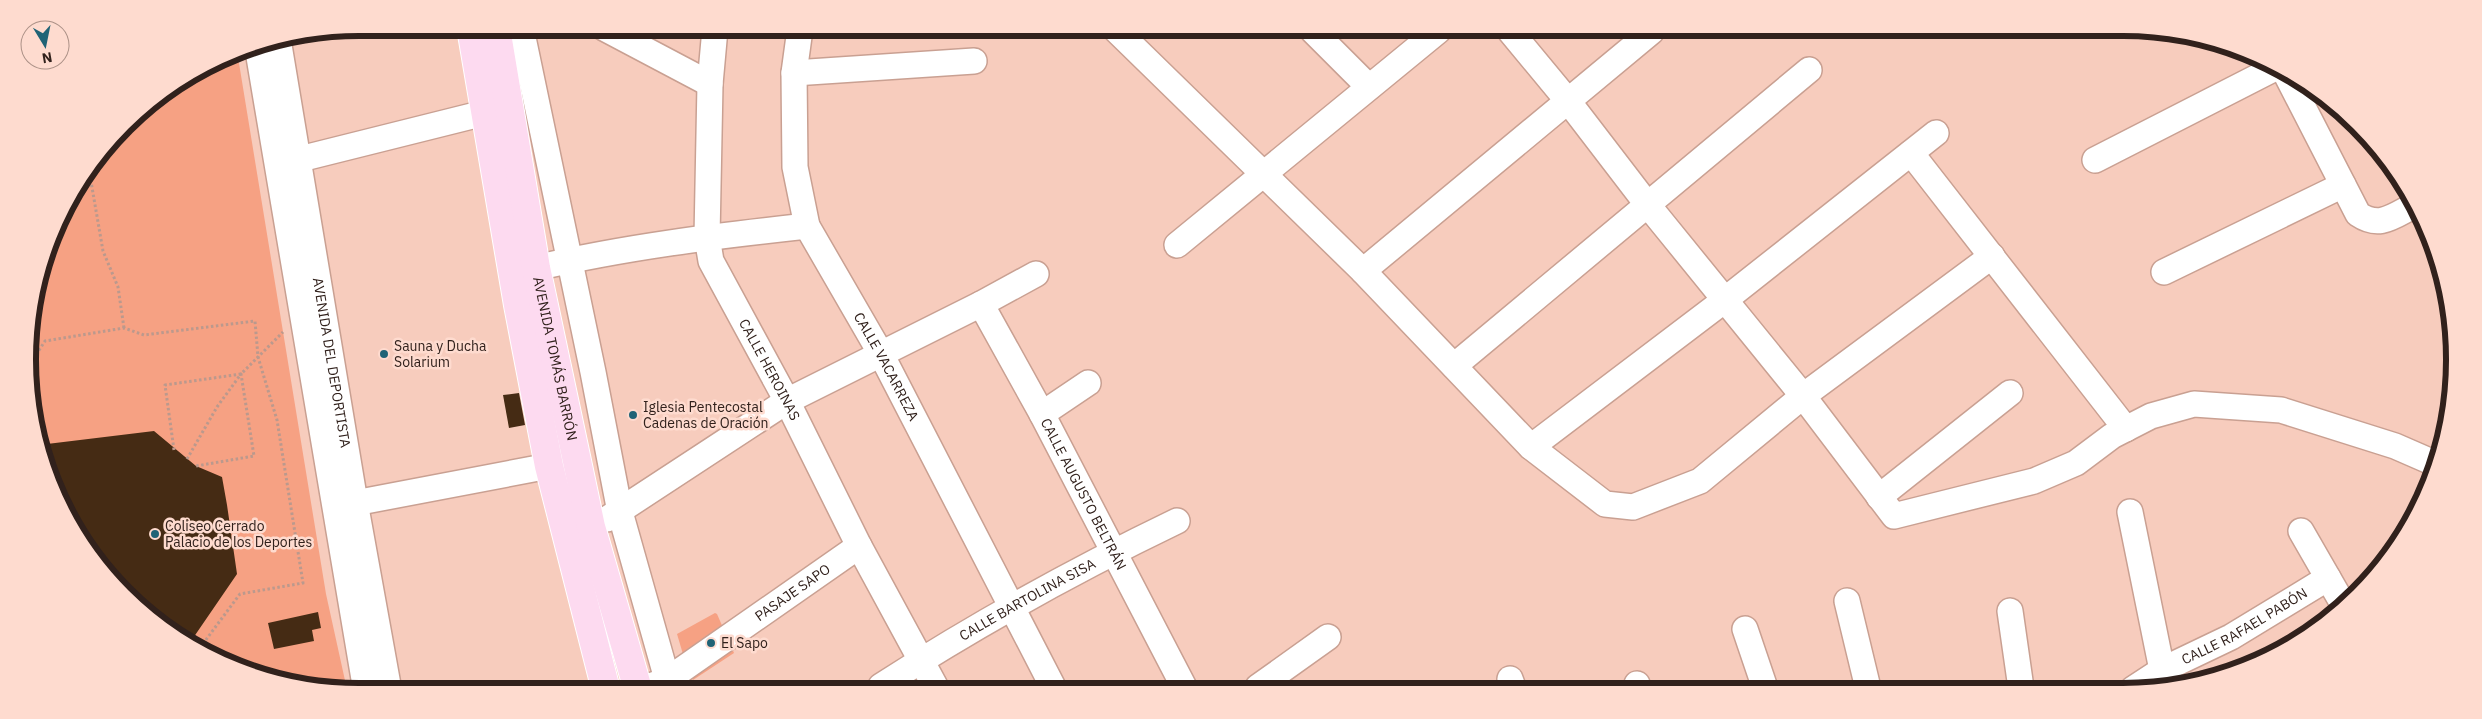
<svg xmlns="http://www.w3.org/2000/svg" width="2482" height="719" viewBox="0 0 2482 719" font-family="'IBM Plex Sans',sans-serif">
  <rect width="100%" height="100%" fill="#f7ccbd"/>
  <g fill="#f6a183">
    <polygon points="237,51 326,594 346,685 295,685 193,647 140,609 62,507 39,446 28,338 39,273 62,212 96,157 140,110"/>
    <polygon points="715,613 717,614 734,653 693,680 688,671 677,634"/>
  </g>
  <g fill="#452b14">
    <polygon points="519,393 525,425 509,428 503,395"/>
    <polygon points="154,431 196,466 222,477 227,505 237,574 189,644 140,609 96,562 62,507 41,452 47,444"/>
    <polygon points="318,612 321,628 312,630 314,641 274,649 268,623"/>
  </g>
  <g fill="none" stroke-linecap="round" stroke-linejoin="round">
    <g stroke="#c9a092" stroke-width="28">
      <g id="minor">
        <polyline points="521,28 593,372 620,512 669,686"/>
        <polyline points="604,28 710,84"/>
        <path id="s1" d="M 715,29 L 710,84 L 707,237 L 711,261 L 787,401 L 859,546 L 935,686"/>
        <path id="s2" d="M 800,29 L 794,73 L 795,167 L 807,226 L 881,354 L 1053,687"/>
        <polyline points="1116,30 1363,271 1531,447 1605,504 1633,507 1700,481 1803,396 1992,256"/>
        <polyline points="1313,31 1369,87"/>
        <polyline points="1510,31 1568,101 1647,204 1803,396 1894,516 2034,481 2076,463 2112,436 2151,416 2194,404 2281,410 2395,446 2434,463"/>
        <path id="s3" d="M 278,39 L 355,502 L 388,685"/>
        <polyline points="257,45 365,685"/>
        <path d="M 2285,72 L 2358,214 C 2380,229 2393,216 2415,205"/>
        <polyline points="794,73 974,61"/>
        <polyline points="1911,153 2126,429"/>
        <polyline points="2095,160 2277,67"/>
        <polyline points="284,163 484,113 505,110"/>
        <polyline points="1177,245 1438,31"/>
        <path d="M 536,268 C 625,247 716,236 807,226"/>
        <polyline points="1363,271 1651,32"/>
        <polyline points="2164,272 2343,185"/>
        <path id="s4" d="M 981,304 L 1042,414 L 1184,687"/>
        <polyline points="1454,366 1809,70"/>
        <polyline points="1042,414 1088,383"/>
        <polyline points="1531,447 1726,299 1936,133"/>
        <polyline points="1879,497 2010,393"/>
        <polyline points="339,506 549,466"/>
        <polyline points="2130,512 2162,670"/>
        <polyline points="607,519 787,401 981,304 1036,274"/>
        <polyline points="2301,531 2343,604"/>
        <polyline points="1847,601 1868,688"/>
        <polyline points="2010,611 2021,688"/>
        <polyline points="1745,629 1765,688"/>
        <polyline points="1510,679 1513,687"/>
        <polyline points="1637,684 1638,688"/>
        <path id="s5" d="M 650,686 L 667,680 L 859,546"/>
        <path id="s6" d="M 881,686 C 976,625 1075,570 1177,521"/>
        <polyline points="1258,687 1328,637"/>
        <path id="s7" d="M 2133,689 L 2162,670 L 2231,637 L 2328,578"/>
      </g>
    </g>
    <g stroke="#fff" stroke-width="30">
      <g id="major">
        <polyline points="471,28 518,305 549,466 605,686"/>
        <path id="s8" d="M 496,28 L 536,268 L 591,527 L 637,686"/>
      </g>
    </g>
    <g stroke="#bb998d" stroke-width="3" stroke-dasharray="2.5 2.5" stroke-linecap="butt">
      <polyline points="89,170 103,251 118,287 124,328"/>
      <polyline points="37,429 34,358 45,341 124,328 144,335 255,321 258,357 277,420 303,583 240,594 199,649"/>
      <polyline points="174,450 165,385 241,374 283,332"/>
      <polyline points="187,459 217,407 241,374 254,456 196,466"/>
    </g>
    <use href="#minor" stroke="#fff" stroke-width="25"/>
    <use href="#major" stroke="#fddaf0" stroke-width="28"/>
  </g>
  <g fill="#206376" stroke="#fedbcf" stroke-width="2">
    <circle cx="384" cy="354" r="5"/>
    <circle cx="633" cy="415" r="5"/>
    <circle cx="155" cy="534" r="5"/>
    <circle cx="711" cy="643" r="5"/>
  </g>
  <g text-anchor="middle" dominant-baseline="central" stroke-width="5" stroke-linejoin="round" paint-order="stroke">
    <g font-size="14" fill="#31211c" stroke="#fedbcf" text-anchor="start">
      <text x="394" y="346">Sauna y Ducha<tspan x="394" dy="16">Solarium</tspan></text>
      <text x="643" y="407">Iglesia Pentecostal<tspan x="643" dy="16">Cadenas de Oración</tspan></text>
      <text x="165" y="526">Coliseo Cerrado<tspan x="165" dy="16">Palacio de los Deportes</tspan></text>
      <text x="721" y="643">El Sapo</text>
    </g>
    <g font-size="14" fill="#31211c" stroke="#fedbcf">
      <text stroke="none"><textPath href="#s8" startOffset="336">AVENIDA TOMÁS BARRÓN</textPath></text>
      <text stroke="none"><textPath href="#s3" startOffset="328">AVENIDA DEL DEPORTISTA</textPath></text>
      <text stroke="none"><textPath href="#s2" startOffset="360">CALLE VACARREZA</textPath></text>
      <text stroke="none"><textPath href="#s1" startOffset="356">CALLE HEROINAS</textPath></text>
      <text stroke="none"><textPath href="#s4" startOffset="216">CALLE AUGUSTO BELTRÁN</textPath></text>
      <text stroke="none"><textPath href="#s5" startOffset="171">PASAJE SAPO</textPath></text>
      <text stroke="none"><textPath href="#s6" startOffset="170">CALLE BARTOLINA SISA</textPath></text>
      <text stroke="none"><textPath href="#s7" startOffset="128">CALLE RAFAEL PABÓN</textPath></text>
    </g>
  </g>
  <path d="M0 0H2482V719H0ZM359 36H2123A323 323 0 0 1 2446 359V360A323 323 0 0 1 2123 683H359A323 323 0 0 1 36 360V359A323 323 0 0 1 359 36Z" fill="#fedbcf" fill-rule="evenodd"/>
  <path fill="none" stroke="#31211c" stroke-width="6" d="M359 36H2123A323 323 0 0 1 2446 359V360A323 323 0 0 1 2123 683H359A323 323 0 0 1 36 360V359A323 323 0 0 1 359 36Z"/>
  <g transform="translate(45 45) rotate(170)"><circle r="24" fill="#fedbcf" stroke="#ac9187"/>
  <path d="M0-4L9 19L0 12L-9 19Z" fill="#206376"/>
  <text y="-8" font-size="14" font-weight="bold" text-anchor="middle" fill="#31211c">N</text>
  </g>
</svg>
